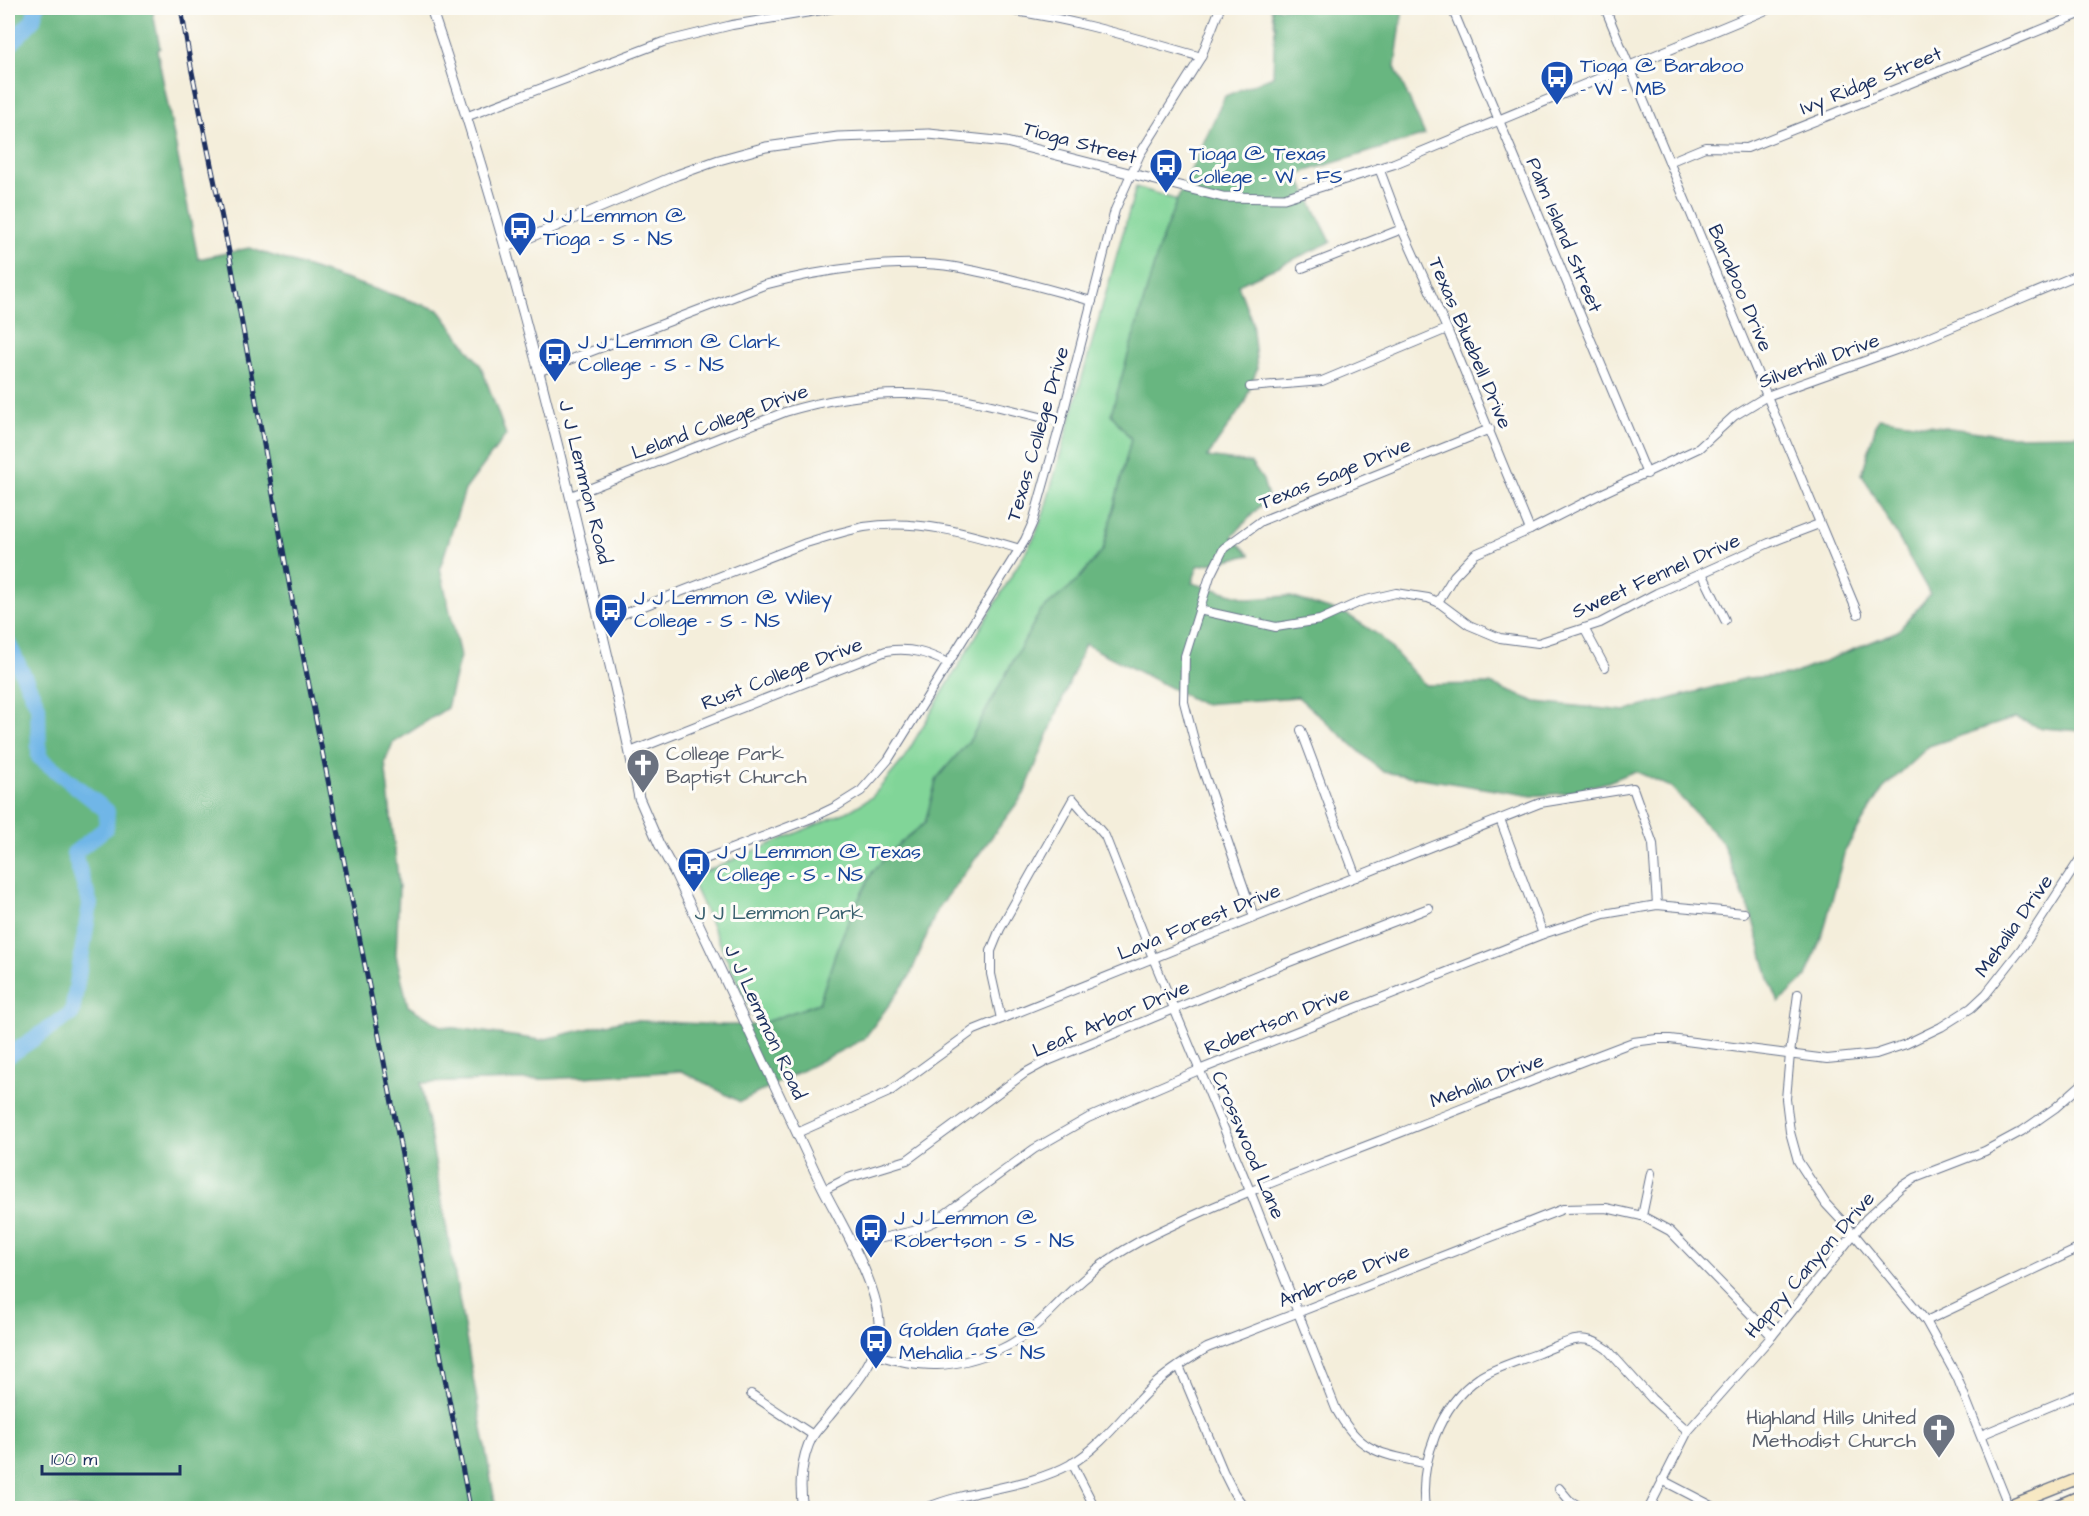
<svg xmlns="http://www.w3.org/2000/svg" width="2089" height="1516" viewBox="0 0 2089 1516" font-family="'Architects Daughter',sans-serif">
  <rect width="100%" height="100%" fill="#fdfcf7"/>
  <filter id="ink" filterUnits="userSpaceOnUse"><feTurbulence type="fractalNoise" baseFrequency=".0167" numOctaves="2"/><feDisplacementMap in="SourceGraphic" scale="12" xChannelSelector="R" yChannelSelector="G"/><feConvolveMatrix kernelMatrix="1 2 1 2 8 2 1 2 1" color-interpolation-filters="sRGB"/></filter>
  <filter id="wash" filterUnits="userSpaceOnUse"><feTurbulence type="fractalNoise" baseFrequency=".008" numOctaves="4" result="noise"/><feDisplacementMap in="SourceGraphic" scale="24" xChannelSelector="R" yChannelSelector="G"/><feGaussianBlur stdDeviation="1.35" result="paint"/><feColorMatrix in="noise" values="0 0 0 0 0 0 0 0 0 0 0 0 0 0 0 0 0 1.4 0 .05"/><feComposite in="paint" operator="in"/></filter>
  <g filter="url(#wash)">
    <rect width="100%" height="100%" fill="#f4eedb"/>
    <polygon fill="#81d598" stroke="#4e827b" stroke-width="1.5" points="1136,187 1177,200 1160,244 1131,439 1103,550 1076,582 1040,612 970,740 937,778 925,823 873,871 851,915 837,949 819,1003 757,1025 690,878 851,810 872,797 903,760 1035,536 1044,512"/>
    <polygon fill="#68b680" stroke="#42726f" stroke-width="1.5" points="8,8 152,8 160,48 157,50 198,259 249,248 439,310 481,366 506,435 465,490 440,568 460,656 447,708 393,743 385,762 399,888 396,955 408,1006 441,1026 541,1040 624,1020 724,1025 757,1025 819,1003 837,949 851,915 873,871 901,842 925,823 937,778 970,740 1040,612 1076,582 1103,550 1131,439 1111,414 1160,244 1177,200 1225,96 1273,76 1275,26 1271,8 1403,8 1395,67 1425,135 1297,174 1331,242 1238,285 1252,322 1257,369 1244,404 1207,457 1251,463 1263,480 1268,497 1232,537 1250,555 1198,566 1192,583 1250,599 1288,596 1348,615 1380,636 1425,685 1490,684 1536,702 1625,711 1747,678 1791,675 1898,631 1930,594 1862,474 1878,418 2008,436 2081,435 2081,731 2042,728 2015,718 1929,746 1883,789 1845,850 1824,930 1806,977 1779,1003 1769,979 1753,920 1722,842 1671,787 1635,771 1608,782 1565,793 1532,796 1383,772 1298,697 1202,704 1085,644 1024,794 937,910 910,976 864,1039 740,1102 682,1071 549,1079 421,1083 496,1508 8,1508"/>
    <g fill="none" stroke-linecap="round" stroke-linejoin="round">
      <g stroke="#70b6e7" stroke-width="16">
        <polyline points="8,47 33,20 36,8"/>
        <polyline points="8,643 38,706 39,757 107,811 106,828 74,853 90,904 72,1013 8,1056"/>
      </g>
    </g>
  </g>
  <g filter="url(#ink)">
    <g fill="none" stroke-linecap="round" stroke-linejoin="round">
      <g stroke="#67728a" stroke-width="10">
        <g id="minor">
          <path d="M 991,8 C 1063,16 1132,37 1201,57"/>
          <polyline points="1452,8 1647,474"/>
          <polyline points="1605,8 1858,614"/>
          <polyline points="468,116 663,42 732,25 834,8"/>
          <polyline points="1669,162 1705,147 1747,148 1901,87 2082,13"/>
          <polyline points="1379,168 1402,229 1447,329 1530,530"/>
          <polyline points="1302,268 1402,229"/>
          <path d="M 540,371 L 764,285 C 819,270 898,258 955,267 C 1001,275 1047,289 1092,301"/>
          <polyline points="1250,387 1322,381 1447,329"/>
          <path d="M 571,496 L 785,412 C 843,394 903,389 963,399 C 996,405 1029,415 1061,422"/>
          <polyline points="1702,573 1725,620"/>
          <polyline points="1438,602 1454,576 1475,554 1530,530 1605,492 1699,448 1734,416 1767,396 1907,346 2082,273"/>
          <polyline points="1199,610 1276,627 1320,620 1362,601 1396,593 1428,598 1438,602 1469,625 1500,638 1538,643 1600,623 1657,593 1769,543 1819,524"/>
          <path d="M 600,623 L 806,543 C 825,537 844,531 864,527 C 917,518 970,534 1020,549"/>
          <polyline points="1584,628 1605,667"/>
          <polyline points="1301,730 1356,877"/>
          <path d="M 630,752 L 886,651 C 911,647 927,653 948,663"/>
          <polyline points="1500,819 1543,934"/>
          <polyline points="674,871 814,817 837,806 861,791 888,760 1025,540 1033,522 1061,422 1115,210 1140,154 1201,57 1220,8"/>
          <polyline points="1254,917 1199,759 1184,702 1185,656 1210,576 1224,548 1261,521 1490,429"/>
          <polyline points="1798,994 1790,1054 1786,1099 1790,1132 1798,1161 1826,1204 1854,1234 1926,1321 1957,1377 2005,1497 2007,1508"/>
          <path d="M 1001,1019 L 991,974 L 991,951 L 1000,929 L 1073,799 L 1105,836 L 1153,958 L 1250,1191 L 1336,1409 C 1361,1454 1381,1453 1427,1464"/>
          <polyline points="797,1133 889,1092 974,1030 1540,803 1633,788 1653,844 1657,905"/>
          <polyline points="824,1190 848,1178 907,1160 1025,1073 1045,1062 1284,964 1429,908"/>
          <polyline points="1642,1216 1651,1173"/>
          <polyline points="852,1245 913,1231 934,1222 1034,1149 1088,1118 1199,1070 1543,934 1604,914 1657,905 1744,913"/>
          <polyline points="1926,1321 2082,1247"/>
          <path d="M 873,1354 C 922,1369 952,1370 1001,1349 C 1033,1335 1057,1302 1084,1279 C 1101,1264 1120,1252 1140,1241 C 1217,1202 1299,1172 1379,1141 C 1464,1108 1548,1074 1633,1042 L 1657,1039 L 1670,1039 L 1827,1059 L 1876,1054 L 1906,1044 L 1941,1027 L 1971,1008 L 1986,994 L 2022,948 L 2082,856"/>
          <polyline points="1179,1366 1223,1471 1234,1493 1245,1508"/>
          <polyline points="751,1394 813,1435"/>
          <polyline points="1981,1435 2082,1393"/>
          <polyline points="1072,1463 1093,1504"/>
          <polyline points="1662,1480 1716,1508"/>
          <polyline points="1559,1488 1569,1500 1582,1508"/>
          <path d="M 926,1508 C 973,1488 1026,1489 1071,1464 C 1105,1444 1126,1411 1154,1385 C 1170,1370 1189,1359 1207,1348 L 1563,1209 L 1606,1208 L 1642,1216 L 1670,1231 L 1772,1336"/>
          <path d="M 1425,1508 C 1419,1463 1440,1404 1479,1378 C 1493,1368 1522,1360 1539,1353 C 1565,1343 1582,1330 1607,1349 L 1652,1399 L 1688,1431"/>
          <polyline points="1649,1508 1688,1431 1772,1336 1866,1219 1901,1187 1915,1178 1985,1151 2022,1131 2055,1108 2082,1084"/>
        </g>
      </g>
      <g stroke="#67728a" stroke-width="11">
        <g id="tertiary">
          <path d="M 431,8 C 496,200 548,396 593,594 C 609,662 626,729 639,798 L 659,844 L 674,871 C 722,974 771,1077 819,1180 C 838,1220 882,1287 879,1331 C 876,1365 849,1391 829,1416 C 823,1423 816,1430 812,1437 C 801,1458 799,1486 803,1508"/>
          <polyline points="507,247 677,175 719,160 766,147 838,137 929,134 1006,142 1223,197 1284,198 1393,164 1770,8"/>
        </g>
      </g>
      <g stroke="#67728a" stroke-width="13">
        <g id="secondary">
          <polyline points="2004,1508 2082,1477"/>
          <polyline points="2051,1508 2082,1495"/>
        </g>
      </g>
      <use href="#minor" stroke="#fff" stroke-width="8"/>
      <use href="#tertiary" stroke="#fff" stroke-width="9"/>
      <use href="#secondary" stroke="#f7e8c3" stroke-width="10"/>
      <g stroke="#1b2f5e" stroke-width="5">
        <polyline id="rail" points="181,8 191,67 229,252 293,605 379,1036 470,1508"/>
      </g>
      <use href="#rail" stroke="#fdfcf7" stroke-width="3" stroke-dasharray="9" stroke-linecap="butt"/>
    </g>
  </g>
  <defs>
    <g id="bus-pin" transform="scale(1.725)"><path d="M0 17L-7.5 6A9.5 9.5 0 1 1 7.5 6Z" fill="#1a4fb4" stroke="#fdfcf7"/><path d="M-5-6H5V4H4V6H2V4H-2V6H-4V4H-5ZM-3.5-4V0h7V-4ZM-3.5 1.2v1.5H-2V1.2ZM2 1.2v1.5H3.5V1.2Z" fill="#fff"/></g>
    <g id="church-pin" transform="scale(1.725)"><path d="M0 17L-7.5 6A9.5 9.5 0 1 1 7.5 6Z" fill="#6b7280" stroke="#fdfcf7"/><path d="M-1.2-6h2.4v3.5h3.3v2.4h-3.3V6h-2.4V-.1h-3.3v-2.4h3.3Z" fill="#fff"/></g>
  </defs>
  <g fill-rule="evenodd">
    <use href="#bus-pin" x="1557" y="77"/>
    <use href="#bus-pin" x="1166" y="165"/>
    <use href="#bus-pin" x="520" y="228"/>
    <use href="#bus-pin" x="555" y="354"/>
    <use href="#bus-pin" x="611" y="610"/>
    <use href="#church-pin" x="643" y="765"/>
    <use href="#bus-pin" x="694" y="864"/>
    <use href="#bus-pin" x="871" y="1230"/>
    <use href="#bus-pin" x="876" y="1341"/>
    <use href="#church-pin" x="1939" y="1430"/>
  </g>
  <g text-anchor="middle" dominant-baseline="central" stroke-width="6" stroke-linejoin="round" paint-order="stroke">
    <g font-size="20" fill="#164399" stroke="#fdfcf7" text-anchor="start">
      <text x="1580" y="66">Tioga @ Baraboo<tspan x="1580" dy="23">- W - MB</tspan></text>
      <text x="1189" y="154">Tioga @ Texas<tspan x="1189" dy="23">College - W - FS</tspan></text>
      <text x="543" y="216">J J Lemmon @<tspan x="543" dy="23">Tioga - S - NS</tspan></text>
      <text x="578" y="342">J J Lemmon @ Clark<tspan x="578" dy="23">College - S - NS</tspan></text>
      <text x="634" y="598">J J Lemmon @ Wiley<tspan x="634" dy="23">College - S - NS</tspan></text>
      <text x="717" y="852">J J Lemmon @ Texas<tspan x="717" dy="23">College - S - NS</tspan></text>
      <text x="894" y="1218">J J Lemmon @<tspan x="894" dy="23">Robertson - S - NS</tspan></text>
      <text x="899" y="1330">Golden Gate @<tspan x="899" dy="23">Mehalia - S - NS</tspan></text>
    </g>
    <g font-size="20" fill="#1b2f5e" stroke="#fdfcf7">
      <text transform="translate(1871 81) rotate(-22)">Ivy Ridge Street</text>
      <text transform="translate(1080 143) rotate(15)">Tioga Street</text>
      <text transform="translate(1564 235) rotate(67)">Palm Island Street</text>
      <text transform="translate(1740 288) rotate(67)">Baraboo Drive</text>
      <text transform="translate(1470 343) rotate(67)">Texas Bluebell Drive</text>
      <text transform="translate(1819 361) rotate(-20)">Silverhill Drive</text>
      <text transform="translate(720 422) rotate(-20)">Leland College Drive</text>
      <text transform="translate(1038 434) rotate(-74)">Texas College Drive</text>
      <text transform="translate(1335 474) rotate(-22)">Texas Sage Drive</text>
      <text transform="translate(585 482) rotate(76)">J J Lemmon Road</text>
      <text transform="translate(1656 576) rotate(-24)">Sweet Fennel Drive</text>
      <text transform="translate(782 674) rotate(-21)">Rust College Drive</text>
      <text transform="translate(1199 922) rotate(-22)">Lava Forest Drive</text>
      <text transform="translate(2014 926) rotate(-55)">Mehalia Drive</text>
      <text transform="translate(1111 1019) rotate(-23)">Leaf Arbor Drive</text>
      <text transform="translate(1277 1021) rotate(-22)">Robertson Drive</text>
      <text transform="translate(765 1022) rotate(65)">J J Lemmon Road</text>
      <text transform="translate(1487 1081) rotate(-21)">Mehalia Drive</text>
      <text transform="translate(1248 1145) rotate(67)">Crosswood Lane</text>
      <text transform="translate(1810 1265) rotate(-49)">Happy Canyon Drive</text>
      <text transform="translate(1344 1276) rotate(-22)">Ambrose Drive</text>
    </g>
    <g font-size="20" fill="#5b616d" stroke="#fdfcf7" text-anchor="start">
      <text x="666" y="754">College Park<tspan x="666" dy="23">Baptist Church</tspan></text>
      <text x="1916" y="1418" text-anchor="end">Highland Hills United<tspan x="1916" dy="23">Methodist Church</tspan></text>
    </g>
    <g font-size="20" fill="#3a616f" stroke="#fdfcf7">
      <text x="779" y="913">J J Lemmon Park</text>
    </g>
  </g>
  <rect width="2089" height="1516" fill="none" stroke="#fdfcf7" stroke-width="30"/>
  <path d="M42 1465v9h138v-9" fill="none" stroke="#1b2f5e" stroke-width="3"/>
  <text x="51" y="1465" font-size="18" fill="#1b2f5e" stroke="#fdfcf7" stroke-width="4.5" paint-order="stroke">100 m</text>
</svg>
